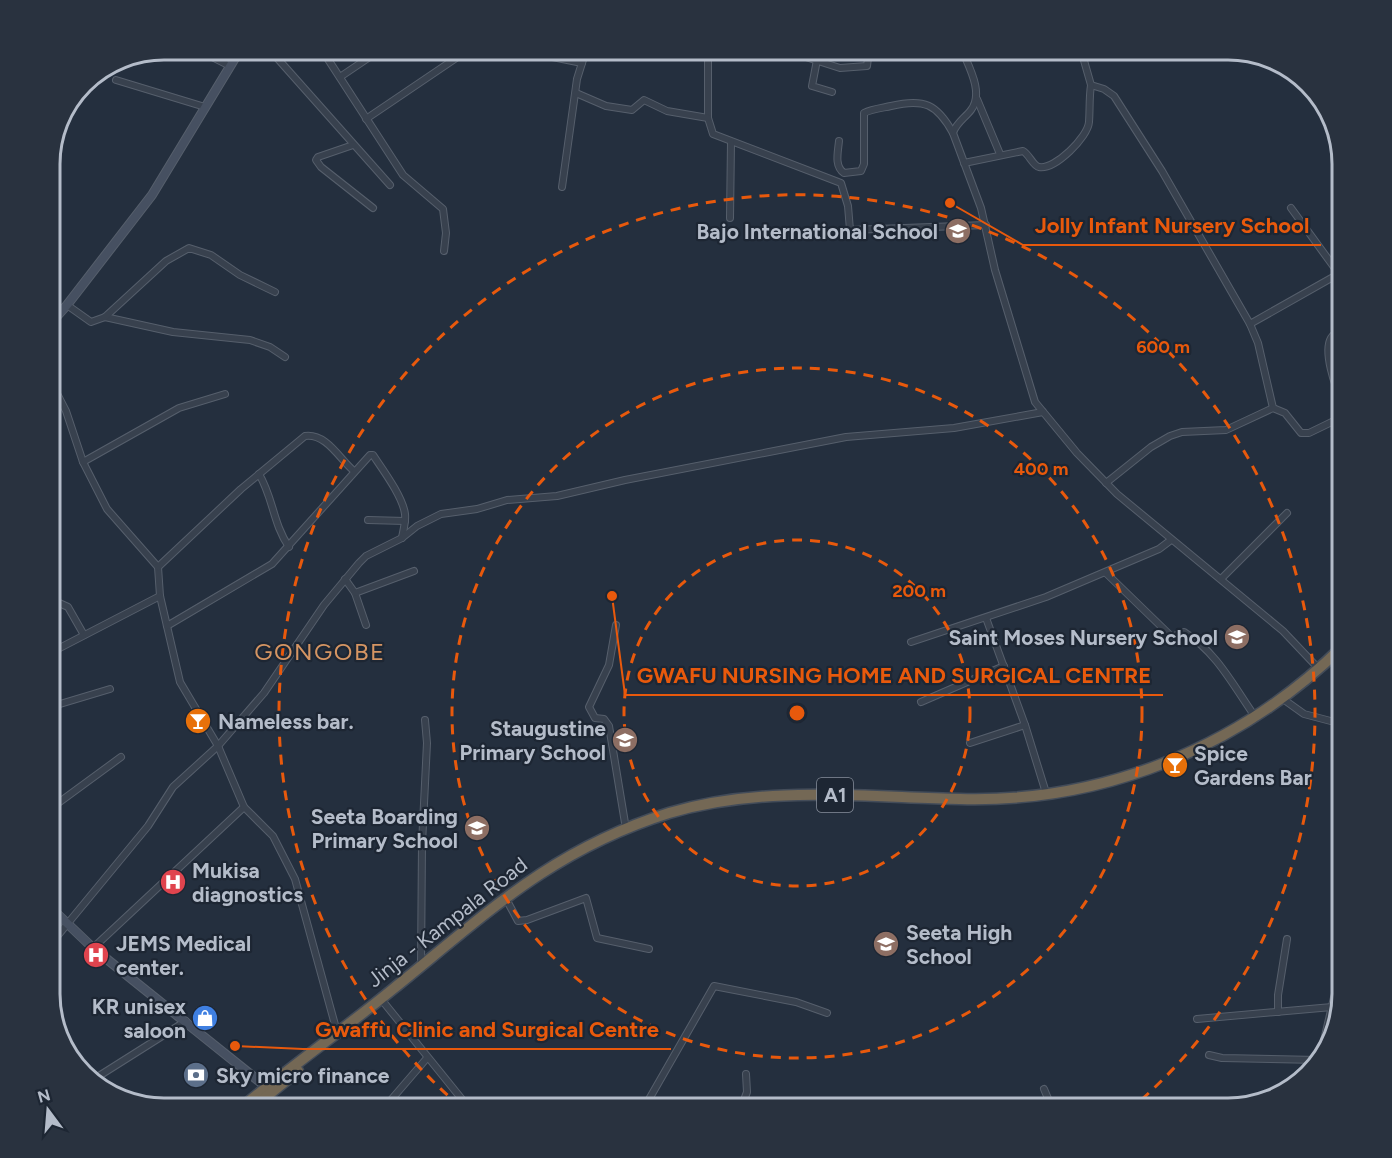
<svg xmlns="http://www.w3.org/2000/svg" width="1392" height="1158" viewBox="0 0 1392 1158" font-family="Figtree,sans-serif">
  <rect width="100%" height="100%" fill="#242f3e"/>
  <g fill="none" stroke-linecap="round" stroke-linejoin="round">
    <g stroke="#565f6c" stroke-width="8">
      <g id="street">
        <polyline points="198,50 228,65"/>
        <polyline points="270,50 390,185"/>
        <polyline points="322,50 403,175 443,209 446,233 444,251"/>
        <polyline points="532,50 533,53 582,63 577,79 562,187"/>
        <polyline points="708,50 708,118 713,134 841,183 848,206 850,230 986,225"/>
        <polyline points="784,50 840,68 867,66 869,50"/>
        <path d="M 962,50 C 969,67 984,93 971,110 C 965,118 956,123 953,133 L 981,208 L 995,270 L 1035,402 L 1077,453 L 1117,494 L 1283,631 L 1319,669"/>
        <polyline points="1081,50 1091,85 1104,89 1114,96 1162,171 1250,324 1258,343 1273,408"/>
        <polyline points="817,60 812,86 832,92"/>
        <polyline points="582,63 586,50"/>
        <polyline points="340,77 380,50"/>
        <polyline points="116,80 205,107"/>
        <polyline points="576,93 606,106 632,110 644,100 667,111 708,118"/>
        <polyline points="977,99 1000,154"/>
        <polyline points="366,119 468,50"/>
        <path d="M 839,141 C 838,152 834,166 844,173 L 861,171 L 864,164 L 864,113 C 872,109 882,108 891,106 C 924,98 937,104 953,133"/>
        <polyline points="353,145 318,157 316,160 321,167 373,208"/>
        <path d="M 964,163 L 1023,151 C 1029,154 1033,166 1039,167 C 1055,170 1088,137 1089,122 C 1090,109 1089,99 1091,85"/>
        <polyline points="1291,208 1339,274"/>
        <polyline points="730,218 731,142"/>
        <polyline points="67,305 91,322 105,317 173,332 250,340 270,347 285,357"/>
        <polyline points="105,317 166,261 189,248 211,255 240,275 275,292"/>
        <polyline points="1250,324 1342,272"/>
        <polyline points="50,380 66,411 83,462 107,509 158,567 160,596 180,682 218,746 244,807 93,948"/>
        <path d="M 1342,400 C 1335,387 1323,352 1331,338 C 1334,333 1338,331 1342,329"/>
        <polyline points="83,462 179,408 225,394"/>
        <path d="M 259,474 C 273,497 273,524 289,547"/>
        <polyline points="1106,483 1151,447 1170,436 1182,432 1226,430 1273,408 1285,413 1301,433 1309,433 1342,417"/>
        <polyline points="368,520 405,521"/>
        <path d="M 158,567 L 241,489 L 305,436 C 327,433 340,460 354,471"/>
        <path d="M 1106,573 L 1172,637 L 1184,632 C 1217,652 1234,687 1256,718"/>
        <polyline points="345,579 355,593 366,625"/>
        <polyline points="1221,579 1287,513"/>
        <polyline points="355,593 414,571"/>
        <polyline points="50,605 57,602 68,607 84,635"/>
        <polyline points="986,618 1025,725 1047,796"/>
        <polyline points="616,625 609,665 589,707 595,718 604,719 609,726 626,829"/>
        <path d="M 167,626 L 272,564 L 370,455 L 373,455 C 383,470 403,497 405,514 C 406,522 403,531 402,538"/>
        <polyline points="911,642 1046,597 1159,549 1171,540"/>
        <polyline points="50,653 160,596"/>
        <polyline points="1283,699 1304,714 1342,724"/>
        <polyline points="921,702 1004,666"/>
        <polyline points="50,707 110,689"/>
        <polyline points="970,743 1025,725"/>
        <polyline points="50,751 55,743 50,723"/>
        <polyline points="244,807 273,836 295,879 337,1032"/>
        <polyline points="50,809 121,757"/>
        <polyline points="505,897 518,921 527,920 586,898 597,938 649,949"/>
        <polyline points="50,945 148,826 173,787 218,746 264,693 324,605 359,563 366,556 402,538 417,526 441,514 477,509 507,500 557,496 625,480 846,437 954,428 1043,412"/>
        <polyline points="421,965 422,844 427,743 425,720"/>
        <polyline points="381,999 469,1108"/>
        <polyline points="1278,1012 1278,995 1287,939"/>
        <polyline points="1197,1019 1332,1007"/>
        <polyline points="1322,1049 1339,976 1342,945"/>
        <polyline points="1209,1055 1222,1058 1318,1060"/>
        <polyline points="91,1081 186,1021"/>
        <polyline points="1044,1089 1052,1108"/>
        <polyline points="384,1108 427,1058"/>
        <polyline points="644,1108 714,986 796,1002 827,1013"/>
        <polyline points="741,1108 747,1092 746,1074"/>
      </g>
    </g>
    <g stroke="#565f6c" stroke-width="10">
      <g id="secondary">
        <polyline points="50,324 67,305 152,195 240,50"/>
        <polyline points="50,907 93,948 270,1090"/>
      </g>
    </g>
    <g stroke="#434c59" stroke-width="13">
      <g id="highway">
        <path d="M 241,1108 C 290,1067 343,1030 393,989 C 486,914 551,850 669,813 C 763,785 863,797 960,799 C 1104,803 1240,747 1342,647"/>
        <polyline points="252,1108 298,1071"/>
      </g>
    </g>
    <use href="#street" stroke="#38414e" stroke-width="6"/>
    <use href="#secondary" stroke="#465061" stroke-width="8"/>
    <use href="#highway" stroke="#746855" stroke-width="10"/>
  </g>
  <g fill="none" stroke="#e8590c" stroke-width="3" stroke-dasharray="10 8">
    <circle cx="797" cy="713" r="173"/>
    <circle cx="797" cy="713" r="345"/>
    <path d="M461 1107A518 518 0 1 1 1133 1107"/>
  </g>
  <defs>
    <g id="school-disc" transform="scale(1.35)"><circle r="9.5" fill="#8d6e63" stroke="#1d2633"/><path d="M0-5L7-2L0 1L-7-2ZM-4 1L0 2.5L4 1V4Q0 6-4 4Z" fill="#fff"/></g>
    <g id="bar-disc" transform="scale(1.35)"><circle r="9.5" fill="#e8710a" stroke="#1d2633"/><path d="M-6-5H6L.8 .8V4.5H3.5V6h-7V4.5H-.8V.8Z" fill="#fff"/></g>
    <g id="hospital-disc" transform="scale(1.35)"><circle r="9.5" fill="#e0444e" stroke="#1d2633"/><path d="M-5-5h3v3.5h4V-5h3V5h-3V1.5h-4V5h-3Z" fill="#fff"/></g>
    <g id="shop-disc" transform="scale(1.35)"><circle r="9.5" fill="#3f7fe0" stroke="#1d2633"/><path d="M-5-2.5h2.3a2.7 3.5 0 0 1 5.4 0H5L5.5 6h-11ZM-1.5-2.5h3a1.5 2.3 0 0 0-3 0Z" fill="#fff"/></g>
    <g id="bank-disc" transform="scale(1.35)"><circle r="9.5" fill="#5c6f8a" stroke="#1d2633"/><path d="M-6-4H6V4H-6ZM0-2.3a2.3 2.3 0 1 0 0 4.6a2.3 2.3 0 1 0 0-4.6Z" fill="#fff"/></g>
  </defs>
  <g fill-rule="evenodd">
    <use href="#school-disc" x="958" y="231"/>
    <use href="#school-disc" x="1237" y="637"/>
    <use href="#bar-disc" x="198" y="721"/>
    <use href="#school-disc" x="625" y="740"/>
    <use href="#bar-disc" x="1175" y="765"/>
    <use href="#school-disc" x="477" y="828"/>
    <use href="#hospital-disc" x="173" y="882"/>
    <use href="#school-disc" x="886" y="944"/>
    <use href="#hospital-disc" x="96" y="955"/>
    <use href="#shop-disc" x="205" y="1018"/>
    <use href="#bank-disc" x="196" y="1075"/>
  </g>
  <g text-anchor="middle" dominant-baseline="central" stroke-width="4.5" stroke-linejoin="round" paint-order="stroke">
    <rect fill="#1d2633" stroke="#878f9c" stroke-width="1.5" x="817" y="778" width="36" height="34" rx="4.5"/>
    <g font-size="20" font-weight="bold" fill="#b4bcc9">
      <text x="835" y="795">A1</text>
    </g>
    <g font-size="21" font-weight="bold" fill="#b4bcc9" stroke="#1d2633" text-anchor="start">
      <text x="938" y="231" text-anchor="end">Bajo International School</text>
      <text x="1218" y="637" text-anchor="end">Saint Moses Nursery School</text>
      <text x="218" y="721">Nameless bar.</text>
      <text x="606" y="728" text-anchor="end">Staugustine<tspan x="606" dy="24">Primary School</tspan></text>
      <text x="1194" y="753">Spice<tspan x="1194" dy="24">Gardens Bar</tspan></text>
      <text x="458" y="816" text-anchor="end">Seeta Boarding<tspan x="458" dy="24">Primary School</tspan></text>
      <text x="192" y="870">Mukisa<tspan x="192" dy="24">diagnostics</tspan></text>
      <text x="906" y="932">Seeta High<tspan x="906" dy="24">School</tspan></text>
      <text x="116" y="943">JEMS Medical<tspan x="116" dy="24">center.</tspan></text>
      <text x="186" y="1006" text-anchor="end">KR unisex<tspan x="186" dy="24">saloon</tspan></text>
      <text x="216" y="1075">Sky micro finance</text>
    </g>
    <g font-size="21" fill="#b4bcc9" stroke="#1d2633">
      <text transform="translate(447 922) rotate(-38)">Jinja - Kampala Road</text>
    </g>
    <g font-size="24" letter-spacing="1.5" fill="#d59563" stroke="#1d2633">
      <text x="320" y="651">GONGOBE</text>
    </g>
  </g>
  <path d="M0 0H1392V1158H0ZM164 60H1228A104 104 0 0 1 1332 164V994A104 104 0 0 1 1228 1098H164A104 104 0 0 1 60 994V164A104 104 0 0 1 164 60Z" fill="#29323f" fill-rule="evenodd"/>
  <path fill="none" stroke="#b4bcc9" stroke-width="3" d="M164 60H1228A104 104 0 0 1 1332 164V994A104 104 0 0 1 1228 1098H164A104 104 0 0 1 60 994V164A104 104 0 0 1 164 60Z"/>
  <circle cx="797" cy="713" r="9" fill="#e8590c" stroke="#1d2633" stroke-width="3"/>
  <g font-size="18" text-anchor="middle" font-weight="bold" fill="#e8590c" stroke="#1d2633" stroke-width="4.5" stroke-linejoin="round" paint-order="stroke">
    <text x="1163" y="353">600 m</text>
    <text x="1041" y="475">400 m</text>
    <text x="919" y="597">200 m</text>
  </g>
  <path fill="none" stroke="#e8590c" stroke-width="2" d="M950 203L1023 245H1321M612 596L625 695H1163M235 1046L303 1049H671"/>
  <g fill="#e8590c" stroke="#1d2633" stroke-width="2">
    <circle cx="950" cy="203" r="6"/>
    <circle cx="612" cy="596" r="6"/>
    <circle cx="235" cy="1046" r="6"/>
  </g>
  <g font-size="22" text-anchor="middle" font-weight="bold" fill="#e8590c" stroke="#1d2633" stroke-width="4.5" stroke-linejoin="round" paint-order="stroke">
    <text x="1172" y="233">Jolly Infant Nursery School</text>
    <text x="894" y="683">GWAFU NURSING HOME AND SURGICAL CENTRE</text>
    <text x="487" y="1037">Gwaffu Clinic and Surgical Centre</text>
  </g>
  <g transform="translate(48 1110) rotate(344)" stroke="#1d2633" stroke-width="4.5" paint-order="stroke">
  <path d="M0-4.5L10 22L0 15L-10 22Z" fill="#b4bcc9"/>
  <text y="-9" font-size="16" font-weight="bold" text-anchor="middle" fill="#b4bcc9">N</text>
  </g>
</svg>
